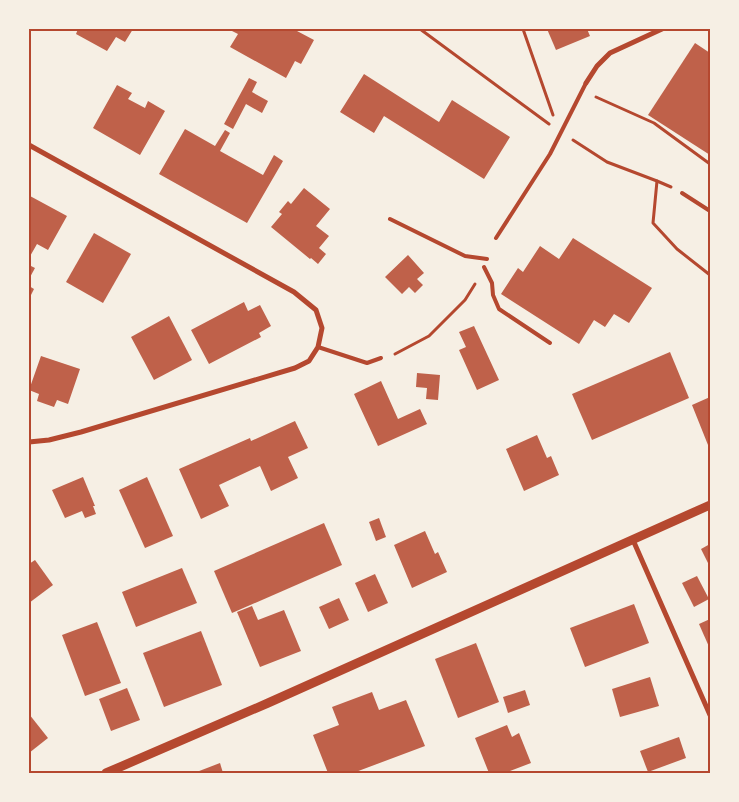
<svg xmlns="http://www.w3.org/2000/svg" width="739" height="802" viewBox="0 0 739 802" font-family="'Golos Text',sans-serif">
  <rect width="100%" height="100%" fill="#f6efe4"/>
  <g fill="#bf614a">
    <polygon points="78,29 133,29 125,42 116,37 107,51 76,34"/>
    <polygon points="228,29 299,29 297,31 314,40 301,64 295,61 286,78 230,47 238,34"/>
    <polygon points="547,29 587,29 590,36 556,50"/>
    <polygon points="695,43 710,53 710,155 648,115"/>
    <polygon points="364,74 439,122 452,100 510,137 484,179 384,116 374,133 340,112"/>
    <polygon points="249,78 257,82 252,92 268,101 262,113 246,104 233,129 224,124"/>
    <polygon points="117,85 132,93 128,99 145,108 148,101 165,111 140,155 93,128"/>
    <polygon points="185,129 215,146 225,130 230,133 220,151 263,175 274,155 283,161 247,223 159,174"/>
    <polygon points="304,188 330,209 316,226 329,236 319,248 326,254 318,264 311,258 310,259 271,227 282,214 279,212 288,201 291,204"/>
    <polygon points="30,196 67,216 48,250 37,244 29,258 29,199"/>
    <polygon points="94,233 131,254 103,303 66,282"/>
    <polygon points="573,238 652,288 629,323 614,314 605,327 594,320 579,344 501,294 518,268 523,272 540,246 559,259"/>
    <polygon points="408,255 424,273 417,279 423,285 415,293 409,287 402,294 385,277"/>
    <polygon points="29,265 35,268 29,279"/>
    <polygon points="29,286 34,289 29,299"/>
    <polygon points="244,302 248,311 260,305 271,326 259,333 261,337 209,364 191,330"/>
    <polygon points="169,316 192,360 154,380 131,337"/>
    <polygon points="474,326 499,380 477,390 459,350 466,347 459,332"/>
    <polygon points="670,352 689,398 592,440 572,394"/>
    <polygon points="41,356 80,369 68,404 57,400 54,407 37,401 39,394 29,390"/>
    <polygon points="417,373 440,375 438,400 426,399 427,388 416,387"/>
    <polygon points="381,381 398,419 420,409 427,424 378,446 354,394"/>
    <polygon points="710,397 710,450 692,405"/>
    <polygon points="295,421 308,448 288,457 298,478 271,491 260,466 219,485 229,506 201,519 179,469 250,438 251,441"/>
    <polygon points="537,435 547,458 551,456 559,475 524,491 506,449"/>
    <polygon points="83,477 95,506 93,506 96,514 85,518 82,511 65,518 52,490"/>
    <polygon points="147,477 173,536 145,548 119,490"/>
    <polygon points="379,518 386,537 376,541 369,522"/>
    <polygon points="324,523 342,565 232,613 214,571"/>
    <polygon points="425,531 435,554 438,552 447,572 412,588 394,545"/>
    <polygon points="710,544 710,567 701,549"/>
    <polygon points="35,560 53,585 29,603 29,564"/>
    <polygon points="182,568 197,603 136,627 122,592"/>
    <polygon points="375,574 388,603 368,612 355,583"/>
    <polygon points="697,576 709,599 694,607 682,583"/>
    <polygon points="339,598 349,620 329,629 319,607"/>
    <polygon points="634,604 649,643 585,667 570,628"/>
    <polygon points="252,606 258,620 284,610 301,651 260,667 237,612"/>
    <polygon points="710,619 710,649 699,624"/>
    <polygon points="97,622 121,683 85,696 62,635"/>
    <polygon points="201,631 222,685 164,707 143,653"/>
    <polygon points="476,643 499,702 458,718 435,659"/>
    <polygon points="650,677 659,706 620,717 612,689"/>
    <polygon points="127,688 140,720 111,731 99,699"/>
    <polygon points="525,690 530,705 508,713 503,697"/>
    <polygon points="372,692 379,710 406,700 425,746 353,773 328,773 313,735 339,725 332,707"/>
    <polygon points="29,714 48,738 29,753"/>
    <polygon points="507,725 512,737 519,733 531,763 505,773 489,773 475,738"/>
    <polygon points="679,737 686,758 648,772 640,751"/>
    <polygon points="220,763 223,773 194,773"/>
  </g>
  <g fill="none" stroke-linecap="round" stroke-linejoin="round">
    <g stroke="#b5482f" stroke-width="3">
      <polyline points="420,29 549,124"/>
      <polyline points="523,29 553,115"/>
      <polyline points="596,97 654,123 710,164"/>
      <polyline points="573,140 607,162 657,181 671,187"/>
      <polyline points="657,181 653,223 677,249 710,275"/>
      <polyline points="395,354 429,336 465,300 475,284"/>
    </g>
    <g stroke="#b5482f" stroke-width="4">
      <polyline points="682,193 710,211"/>
      <polyline points="390,219 465,256 487,259"/>
      <polyline points="496,238 550,154 586,83"/>
      <polyline points="484,267 492,283 493,295 499,309 550,343"/>
      <polyline points="318,347 367,363 381,358"/>
    </g>
    <g stroke="#b5482f" stroke-width="5">
      <polyline points="586,83 597,66 610,53 662,29"/>
      <polyline points="29,145 294,292 316,310 322,328 318,347 309,361 295,368 81,432 49,440 29,442"/>
      <polyline points="633,540 710,715"/>
    </g>
    <polyline stroke="#b5482f" stroke-width="9" points="106,773 268,703 710,505"/>
  </g>
  <rect width="739" height="802" fill="none" stroke="#f6efe4" stroke-width="60"/>
  <rect x="30" y="30" width="679" height="742" fill="none" stroke="#b5482f" stroke-width="2"/>
</svg>
